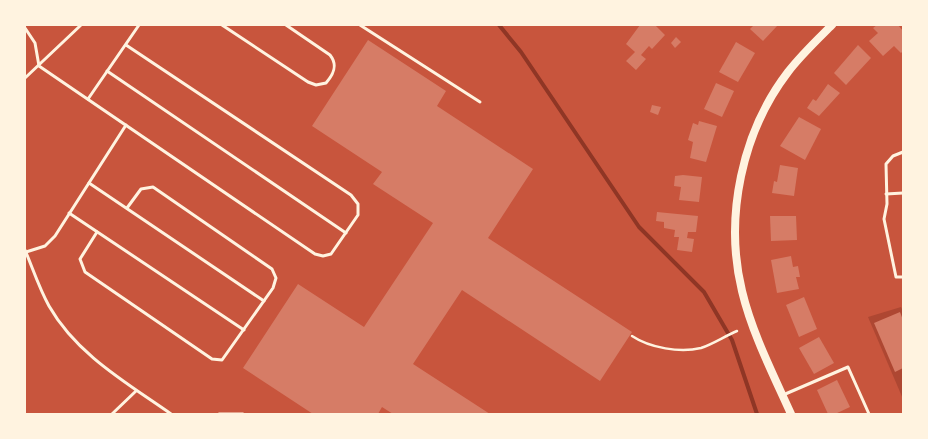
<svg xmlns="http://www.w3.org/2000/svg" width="928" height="439" viewBox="0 0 928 439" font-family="Mulish,sans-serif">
  <rect width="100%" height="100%" fill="#c8553d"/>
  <polygon fill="#ae4732" points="901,307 903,311 903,399 868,317"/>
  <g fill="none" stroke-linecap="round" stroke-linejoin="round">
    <polyline stroke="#8f3625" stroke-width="4" points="499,25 521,52 639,227 704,292 732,340 757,414"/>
  </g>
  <g fill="#d67c66">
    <polygon points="640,25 655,25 665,35 652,49 649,46 641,55 646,59 636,70 626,61 635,52 626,44"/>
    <polygon points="754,25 778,25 763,41 750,29"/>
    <polygon points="877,25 898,25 903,31 903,51 901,53 894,46 883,56 869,41 878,33 873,28"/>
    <polygon points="676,37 681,42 675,48 671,43"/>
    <polygon points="368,40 446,91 437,106 533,169 488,238 632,332 600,381 462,290 413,364 490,414 393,414 382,407 378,414 313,414 243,368 298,284 364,327 433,223 373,184 382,172 312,126"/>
    <polygon points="736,42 755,53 738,82 719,72"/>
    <polygon points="858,45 871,58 846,85 834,73"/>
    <polygon points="716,83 734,91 722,117 704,109"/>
    <polygon points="828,84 840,93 819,116 807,108 813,99 816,101"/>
    <polygon points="652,105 661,107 658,115 650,112"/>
    <polygon points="799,117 821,129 805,160 780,146"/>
    <polygon points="699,121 717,126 706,162 690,158 693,142 688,140 693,123 698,125"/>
    <polygon points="780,165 798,168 794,196 772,193 774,181 777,182"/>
    <polygon points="683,175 702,177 699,202 679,200 681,187 674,186 675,176"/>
    <polygon points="657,212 698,216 696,232 688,232 687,238 694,239 692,252 677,250 679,237 674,237 675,230 664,228 664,222 656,221"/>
    <polygon points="770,216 796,216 797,240 771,241"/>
    <polygon points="791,256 793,267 798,266 800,277 796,277 799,289 777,293 771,260"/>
    <polygon points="804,297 817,329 799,337 786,305"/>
    <polygon points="900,312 903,320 903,368 895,372 874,323"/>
    <polygon points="819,337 834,363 814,374 799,348"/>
    <polygon points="837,380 850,407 835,414 828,414 817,390"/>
  </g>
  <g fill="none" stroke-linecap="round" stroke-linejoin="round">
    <path stroke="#fff3e0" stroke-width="2.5" d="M 632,336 C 650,348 680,353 701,348 C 713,344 725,336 737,331"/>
    <g stroke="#fff3e0" stroke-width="3">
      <path d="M 222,25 L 308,82 L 316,85 L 326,83 C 334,74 338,65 330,55 L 286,25"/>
      <polyline points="360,25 480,102"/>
      <polyline points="25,28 35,43 39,66 315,254 323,256 331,254 358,215 358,204 351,195 126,45"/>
      <polyline points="107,71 346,233"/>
      <polyline points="25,78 81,25"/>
      <polyline points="88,99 139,25"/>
      <polyline points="903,152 893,156 886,164 887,204 884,219 896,277 903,277"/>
      <polyline points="89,183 264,301"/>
      <polyline points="886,194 903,193"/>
      <polyline points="69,213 244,330"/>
      <polyline points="97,232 80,259 85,272 212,359 222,360 273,288 276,278 272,269 153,187 141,189 127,208"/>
      <path d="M 25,250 C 33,269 39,288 49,306 C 77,355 127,383 171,414"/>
      <polyline points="26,252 45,246 55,236 126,125"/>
      <polyline points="783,395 848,367 869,414"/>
      <polyline points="112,414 136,391"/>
      <polyline points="219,414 243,414"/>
    </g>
    <path stroke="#fff3e0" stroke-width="8" d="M 791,414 C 773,374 752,333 742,291 C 724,217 742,132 788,72 C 801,55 817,40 832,25"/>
  </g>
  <rect width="928" height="439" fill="none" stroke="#fff3e0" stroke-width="52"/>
</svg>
